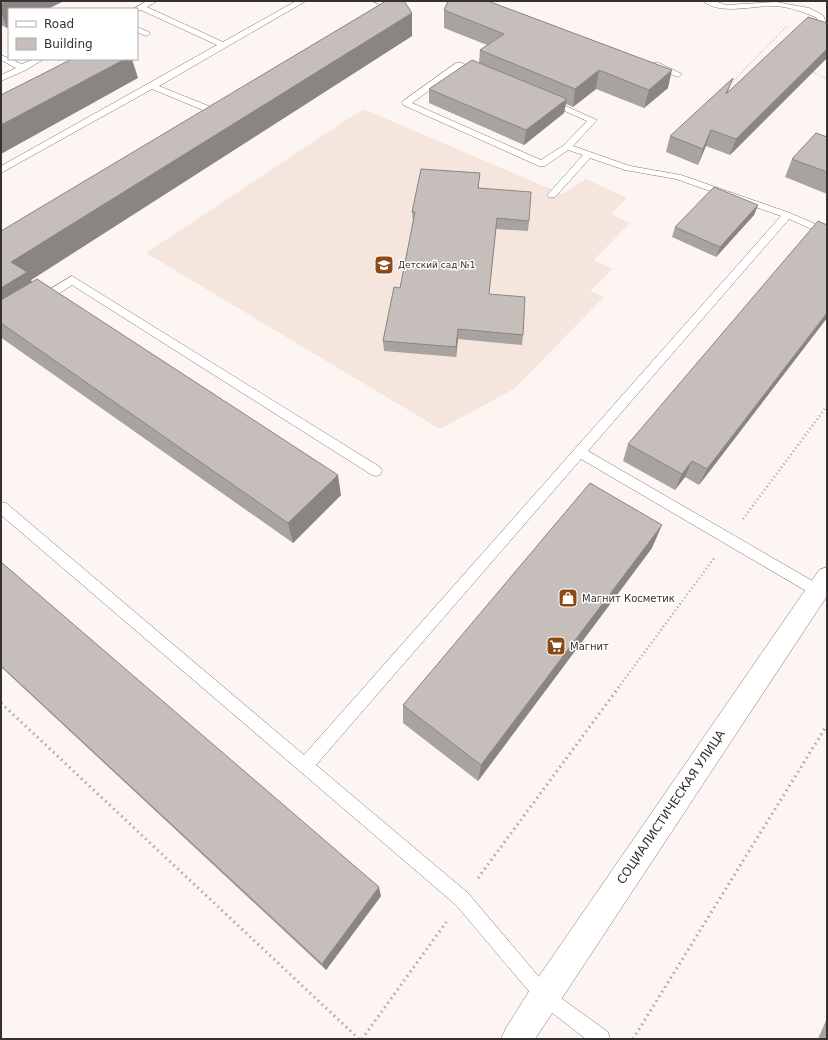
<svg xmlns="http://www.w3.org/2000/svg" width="828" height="1040" viewBox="0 0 828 1040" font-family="'DejaVu Sans',sans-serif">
  <rect width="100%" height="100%" fill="#fdf5f1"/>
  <polygon fill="#f4e6dd" points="363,109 563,194 586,179 627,198 611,214 630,223 594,260 613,269 590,291 604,297 514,389 440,429 146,253"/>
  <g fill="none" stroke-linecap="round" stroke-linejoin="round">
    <g stroke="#807975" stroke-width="1">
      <g id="service">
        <polygon points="147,1 157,1 147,7 223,42 296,1 306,1 159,86 216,109 217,111 216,113 210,113 152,89 1,173 1,166 217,45 141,10 137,11 137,9 133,9"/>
        <polygon points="372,1 383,1 394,6 390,8"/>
        <path d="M 703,1 L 715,1 L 726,5 L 776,2 L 809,8 L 823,15 L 827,25 L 827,29 L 820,28 L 817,18 C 804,12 790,7 775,6 C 755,5 720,16 703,1 Z"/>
        <polygon points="137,27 149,32 150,34 146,36 137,32"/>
        <polygon points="1,55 22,64 34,59 44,59 26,70 1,81 1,75 16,68 1,60"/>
        <polygon points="456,63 462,63 481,73 477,75 460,68 412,103 541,160 564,145 587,121 545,102 546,100 552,100 597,120 573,146 630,166 681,175 790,213 827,229 827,236 789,219 588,451 823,587 825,591 823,595 818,597 813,595 581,459 316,765 468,893 550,990 608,1032 610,1039 586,1039 538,1002 456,905 1,515 1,502 6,503 304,755 781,216 676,179 625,170 590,158 555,197 549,197 547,195 549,193 583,155 568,150 545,166 539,166 403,105 402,103 403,101"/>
        <polygon points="653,63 659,63 682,74 678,77 675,76 653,67 652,65"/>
        <polygon points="72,276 380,467 382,471 380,475 376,476 372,475 72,285 45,303 37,303 36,300 37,297"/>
      </g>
    </g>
    <g stroke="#807975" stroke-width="1">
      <polygon id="secondary" points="827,567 827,596 535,1039 501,1039 506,1028 533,985 819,570"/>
    </g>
    <g stroke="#a9a3a1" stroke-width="1.5" stroke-dasharray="0.5 2" stroke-linecap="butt">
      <polyline points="811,71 827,79"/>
      <polyline points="729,85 787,26"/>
    </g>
    <g stroke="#a9a3a1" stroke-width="2.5" stroke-dasharray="1 3" stroke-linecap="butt">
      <polyline points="743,519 827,406"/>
      <polyline points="618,688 715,557"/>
    </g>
    <g stroke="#a9a3a1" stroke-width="3" stroke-dasharray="1.5 4" stroke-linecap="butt">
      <polyline points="1,703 359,1039"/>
      <polyline points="478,878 619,687"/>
      <polyline points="362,1039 447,921"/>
      <polyline points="633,1039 827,725"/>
    </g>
    <use href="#service" fill="#fff" fill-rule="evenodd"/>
    <use href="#secondary" fill="#fff" fill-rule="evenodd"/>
  </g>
  <g fill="#a9a3a0">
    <polygon points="1,1 9,9 9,27 7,28 1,25"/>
    <polygon points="444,10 668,88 644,108 596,89 573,107 566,104 564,113 524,145 429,103 429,89 479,63 480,50 487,45 444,28"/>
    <polygon points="412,13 412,36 31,280 32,282 341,495 293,543 3,339 1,336 1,231"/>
    <polygon points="827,23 827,58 730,155 706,146 698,165 666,152 670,136 728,92"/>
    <polygon points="827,137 827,194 785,177 792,159"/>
    <polygon points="479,183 479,188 529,221 528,231 496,229 489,294 523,335 522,345 458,339 456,357 384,351 383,341 400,288 413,222 412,212"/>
    <polygon points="758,205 754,215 716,257 672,237 675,227"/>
    <polygon points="827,225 827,318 699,485 685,477 675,490 623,461 628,444"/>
    <polygon points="652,548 478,781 403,723 403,705"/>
    <polygon points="1,562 381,896 326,970 1,667"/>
    <polygon points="827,1018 827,1039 818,1039"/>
  </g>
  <g fill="#8a8582">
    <polygon points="8,1 64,1 48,9 9,9 9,27 7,28 1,13 1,4"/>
    <polygon points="412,13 412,36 31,280 38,295 1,319 1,288 11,262"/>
    <polygon points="827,49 827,58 730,155 736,139"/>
    <polygon points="125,59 132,59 138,78 1,154 1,125"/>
    <polygon points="599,70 596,89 573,107 575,89"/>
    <polygon points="672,70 668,88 644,108 649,90"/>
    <polygon points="733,78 727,94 726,94"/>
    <polygon points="567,99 564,113 524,145 526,130"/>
    <polygon points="711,130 706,146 698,165 703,149"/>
    <polygon points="758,205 754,215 716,257 720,247"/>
    <polygon points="827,313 827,318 699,485 707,469"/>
    <polygon points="458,329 458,339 456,357 456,347"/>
    <polygon points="692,461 685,477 675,490 682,474"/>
    <polygon points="338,475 341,495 293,543 288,523"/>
    <polygon points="662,525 652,548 478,781 481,765"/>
    <polygon points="379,887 381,896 326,970 322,964"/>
  </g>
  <g fill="#c5beba" stroke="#8a8582">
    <polygon points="1,1 8,1 1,4"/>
    <polygon points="386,1 404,1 412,13 11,262 27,272 1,288 1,231"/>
    <polygon points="448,1 488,1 672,70 649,90 599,70 575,89 480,50 504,34 444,10"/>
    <polygon points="808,17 827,23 827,49 736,139 711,130 703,149 670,136 733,78 726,94"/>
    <polygon points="72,59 125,59 1,125 1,95"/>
    <polygon points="472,60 567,99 526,130 429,89"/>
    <polygon points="816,133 827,137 827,172 792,159"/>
    <polygon points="421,169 480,173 478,188 531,192 529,221 497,218 489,294 525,297 523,335 458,329 456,347 383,341 394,287 400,288 415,212 412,212"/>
    <polygon points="714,187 758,205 720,247 675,227"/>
    <polygon points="818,221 827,225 827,313 707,469 692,461 682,474 628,444"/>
    <polygon points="37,279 338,475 288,523 1,323 1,300"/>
    <polygon points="590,483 662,525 481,765 403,705"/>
    <polygon points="1,562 379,887 322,964 1,666"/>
  </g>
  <defs>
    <g id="school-square" transform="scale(1)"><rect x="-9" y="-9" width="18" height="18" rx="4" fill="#8b4a15" stroke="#fff"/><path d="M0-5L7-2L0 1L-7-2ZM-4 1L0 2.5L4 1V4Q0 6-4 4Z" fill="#fff"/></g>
    <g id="shop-square" transform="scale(1)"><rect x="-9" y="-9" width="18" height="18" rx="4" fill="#8b4a15" stroke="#fff"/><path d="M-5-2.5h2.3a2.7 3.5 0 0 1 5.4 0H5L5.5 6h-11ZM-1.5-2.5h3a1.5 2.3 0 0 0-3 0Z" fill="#fff"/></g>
    <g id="supermarket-square" transform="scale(1)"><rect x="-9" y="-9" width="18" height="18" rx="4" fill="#8b4a15" stroke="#fff"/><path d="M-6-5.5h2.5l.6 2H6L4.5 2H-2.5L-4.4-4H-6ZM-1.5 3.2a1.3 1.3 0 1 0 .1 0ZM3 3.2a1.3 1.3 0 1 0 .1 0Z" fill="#fff"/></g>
  </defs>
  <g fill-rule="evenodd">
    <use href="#school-square" x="384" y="265"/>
    <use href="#shop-square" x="568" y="598"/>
    <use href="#supermarket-square" x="556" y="646"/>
  </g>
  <g text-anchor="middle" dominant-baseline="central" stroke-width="3" stroke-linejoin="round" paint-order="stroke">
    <g font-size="9" fill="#343130" stroke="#fff" text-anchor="start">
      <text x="398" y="265">Детский сад №1</text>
    </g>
    <g font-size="10" fill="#343130" stroke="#fff" text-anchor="start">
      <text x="582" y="598">Магнит Косметик</text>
      <text x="570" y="646">Магнит</text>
    </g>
    <g font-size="12" fill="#343130" stroke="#fff">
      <text transform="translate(671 807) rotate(-56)">СОЦИАЛИСТИЧЕСКАЯ УЛИЦА</text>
    </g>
  </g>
  <rect width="828" height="1040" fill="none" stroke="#343130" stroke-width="4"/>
  <rect x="8" y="8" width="130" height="52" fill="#ffffff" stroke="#aeadac"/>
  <rect x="16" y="21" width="20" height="6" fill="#ffffff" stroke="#aeadac"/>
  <text x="44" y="28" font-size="12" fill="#343130">Road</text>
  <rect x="16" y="38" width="20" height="12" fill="#c5beba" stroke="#aeadac"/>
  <text x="44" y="48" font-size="12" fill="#343130">Building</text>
</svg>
